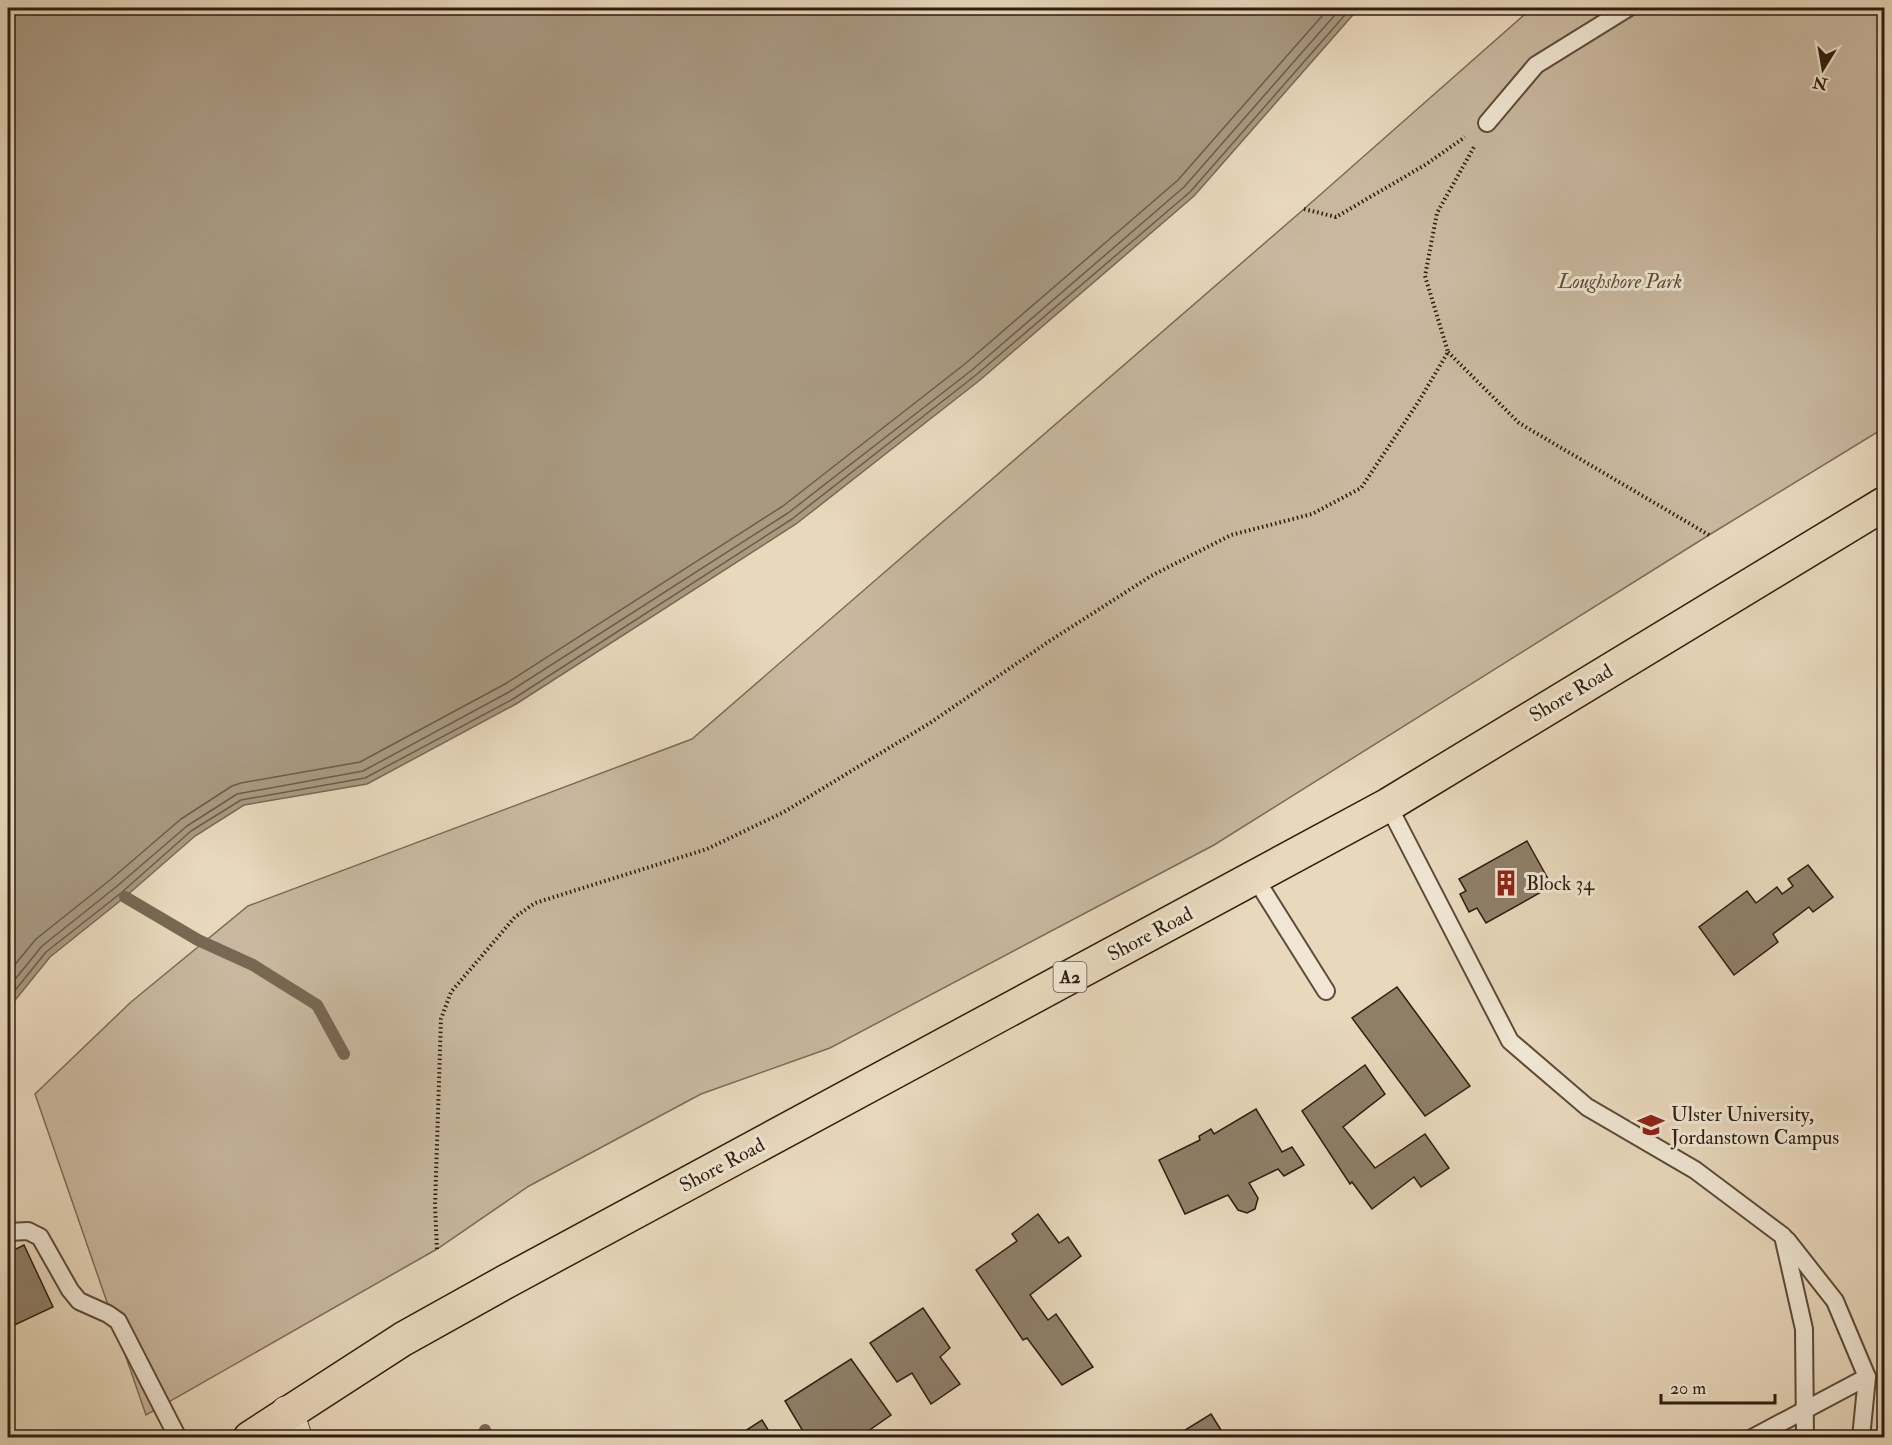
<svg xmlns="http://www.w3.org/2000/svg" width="1892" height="1445" viewBox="0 0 1892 1445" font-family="'IM FELL Double Pica',serif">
  <rect width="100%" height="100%" fill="#e8d8bc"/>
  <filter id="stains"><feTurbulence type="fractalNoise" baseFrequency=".00333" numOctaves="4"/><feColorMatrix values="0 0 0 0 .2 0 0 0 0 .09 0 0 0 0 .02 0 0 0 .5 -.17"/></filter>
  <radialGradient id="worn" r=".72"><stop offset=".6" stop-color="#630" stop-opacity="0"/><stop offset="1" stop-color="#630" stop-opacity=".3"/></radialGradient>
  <polygon fill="#c9b89f" stroke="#7c6b57" stroke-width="1.5" points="1532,8 1884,8 1884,428 1709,535 1214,845 830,1048 701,1094 529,1186 437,1249 146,1415 35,1094 131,1002 248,906 692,739 1304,209"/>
  <polygon fill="#a99981" stroke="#786853" stroke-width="1.5" points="8,8 1359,8 1194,196 980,380 796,524 516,704 367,784 244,805 195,836 125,897 50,957 8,1009"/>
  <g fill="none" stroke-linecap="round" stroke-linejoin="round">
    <g stroke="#6c5c48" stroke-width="1.5">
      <polyline points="8,973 36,939 110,880 181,819 232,786 241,783 360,762 505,684 783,506 966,363 1178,180 1329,8"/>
      <polyline points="8,988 42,946 116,887 187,826 237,794 363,771 509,692 788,513 972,370 1184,187 1341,8"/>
      <polyline points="8,999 46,952 121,893 191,831 241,800 365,778 513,699 792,519 976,375 1190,192 1351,8"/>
    </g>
    <g stroke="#786853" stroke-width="12">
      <polyline points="125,897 198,940 253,965 317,1005 344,1054"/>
      <polyline points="485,1430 488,1438"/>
    </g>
  </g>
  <g fill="#8f7f69" stroke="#2f1e0f" stroke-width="1.5">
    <polygon points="1527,841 1552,886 1486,923 1477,908 1469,912 1460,894 1466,891 1459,879"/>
    <polygon points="1808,865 1833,897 1813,912 1809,907 1773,934 1778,942 1734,975 1699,927 1747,891 1756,903 1777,887 1782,894 1793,886 1788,879"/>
    <polygon points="1397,987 1470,1086 1425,1116 1352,1018"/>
    <polygon points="1365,1065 1385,1094 1343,1127 1375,1168 1425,1134 1449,1168 1421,1187 1414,1177 1372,1209 1352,1182 1350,1184 1302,1111"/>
    <polygon points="1256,1109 1282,1152 1292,1147 1304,1165 1284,1176 1278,1169 1249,1183 1258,1198 1255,1209 1247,1213 1238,1210 1228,1195 1185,1214 1159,1160 1200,1140 1199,1136 1211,1129 1214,1134"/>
    <polygon points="1038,1214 1059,1243 1068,1237 1081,1256 1030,1295 1048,1320 1056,1314 1093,1367 1062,1385 1027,1338 1023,1340 976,1270 1017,1241 1012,1234"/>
    <polygon points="24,1245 53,1307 8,1328 8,1253"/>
    <polygon points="923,1308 950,1348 940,1357 960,1384 931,1404 912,1373 897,1382 870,1343"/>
    <polygon points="851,1359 891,1415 858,1438 807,1438 785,1401"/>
    <polygon points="1211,1414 1226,1438 1174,1438 1174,1437"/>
    <polygon points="762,1420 773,1438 734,1438"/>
  </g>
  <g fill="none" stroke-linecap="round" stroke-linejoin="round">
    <g stroke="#5d4c3a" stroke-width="20">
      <g id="service">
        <polyline points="1487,123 1536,65 1628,8"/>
        <polyline points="1388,805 1510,1041 1587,1107 1695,1170 1783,1236 1804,1329 1805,1438"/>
        <polyline points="1255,878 1326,991"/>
        <polyline points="8,1232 28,1231 40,1237 70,1290 79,1301 108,1314 118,1321 178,1438"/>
        <polyline points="1787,1240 1835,1301 1867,1377 1861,1438"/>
        <polyline points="1752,1438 1867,1377"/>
      </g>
    </g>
    <g stroke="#5d4c3a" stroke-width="34">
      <polyline id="minor" points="287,1412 296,1438"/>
    </g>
    <g stroke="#2f1e0f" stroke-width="36">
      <polyline id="trunk" points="250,1438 403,1339 507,1281 1388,805 1884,504"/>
    </g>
    <g stroke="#2f1e0f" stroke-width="4" stroke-dasharray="1.5 3" stroke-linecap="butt">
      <polyline points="1304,209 1336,217 1425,165 1465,137"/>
      <polyline points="1448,352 1519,423 1709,535"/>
      <polyline points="437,1249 435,1206 441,1019 451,992 515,917 535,903 707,849 784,812 930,723 1048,642 1151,576 1231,535 1312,514 1361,488 1419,401 1448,352 1425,276 1437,213 1474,147"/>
    </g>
    <use href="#service" stroke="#f0e6d3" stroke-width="16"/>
    <use href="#minor" stroke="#f0e6d3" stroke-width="32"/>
    <use href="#trunk" stroke="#e8d8bc" stroke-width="33"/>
  </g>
  <defs>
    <g id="building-bare" transform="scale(2.07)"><path d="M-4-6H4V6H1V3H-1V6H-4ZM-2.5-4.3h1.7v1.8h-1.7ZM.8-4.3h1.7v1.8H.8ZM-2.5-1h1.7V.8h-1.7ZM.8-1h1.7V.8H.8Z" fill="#8f2418" stroke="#f0e6d3" stroke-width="2.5" paint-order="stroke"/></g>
    <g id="university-bare" transform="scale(2.07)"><path d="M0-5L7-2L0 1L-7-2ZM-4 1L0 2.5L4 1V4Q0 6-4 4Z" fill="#8f2418" stroke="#f0e6d3" stroke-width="2.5" paint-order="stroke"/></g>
  </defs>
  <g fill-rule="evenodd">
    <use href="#building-bare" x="1506" y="883"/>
    <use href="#university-bare" x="1651" y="1125"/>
  </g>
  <g text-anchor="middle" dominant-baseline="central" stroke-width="6" stroke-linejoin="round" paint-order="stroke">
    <rect fill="#f0e6d3" stroke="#695a4a" stroke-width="1.5" x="1053.5" y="962" width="33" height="30" rx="4.5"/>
    <g font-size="18" font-weight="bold" fill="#2f1e0f">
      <text x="1070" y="977">A2</text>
    </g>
    <g font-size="20" font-style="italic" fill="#5d4c3a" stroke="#f0e6d3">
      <text x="1620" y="281">Loughshore Park</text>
    </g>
    <g font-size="20" fill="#2f1e0f" stroke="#f0e6d3">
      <text transform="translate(1571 693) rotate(-31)">Shore Road</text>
      <text transform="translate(1150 934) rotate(-28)">Shore Road</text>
      <text transform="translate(722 1165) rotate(-28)">Shore Road</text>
    </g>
    <g font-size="20" fill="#2f1e0f" stroke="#f0e6d3" text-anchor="start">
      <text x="1526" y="883">Block 34</text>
      <text x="1671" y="1114">Ulster University,<tspan x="1671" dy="23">Jordanstown Campus</tspan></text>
    </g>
  </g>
  <rect width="1892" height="1445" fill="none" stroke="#e8d8bc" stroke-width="30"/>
  <rect x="9" y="9" width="1874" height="1427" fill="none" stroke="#2f1e0f" stroke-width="3"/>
  <rect x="15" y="15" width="1862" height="1415" fill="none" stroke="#2f1e0f" stroke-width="1.5"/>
  <g transform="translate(1823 69) rotate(191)" stroke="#f0e6d3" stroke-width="4.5" paint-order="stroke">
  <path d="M0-4.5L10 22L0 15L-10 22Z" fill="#2f1e0f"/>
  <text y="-9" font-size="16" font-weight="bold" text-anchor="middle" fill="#2f1e0f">N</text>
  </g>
  <path d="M1661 1394v9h114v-9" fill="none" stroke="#2f1e0f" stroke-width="3"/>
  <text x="1670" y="1394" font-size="18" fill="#2f1e0f" stroke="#f0e6d3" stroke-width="4.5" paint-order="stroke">20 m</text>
  <rect width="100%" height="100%" filter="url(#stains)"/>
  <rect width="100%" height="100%" fill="url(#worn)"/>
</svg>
